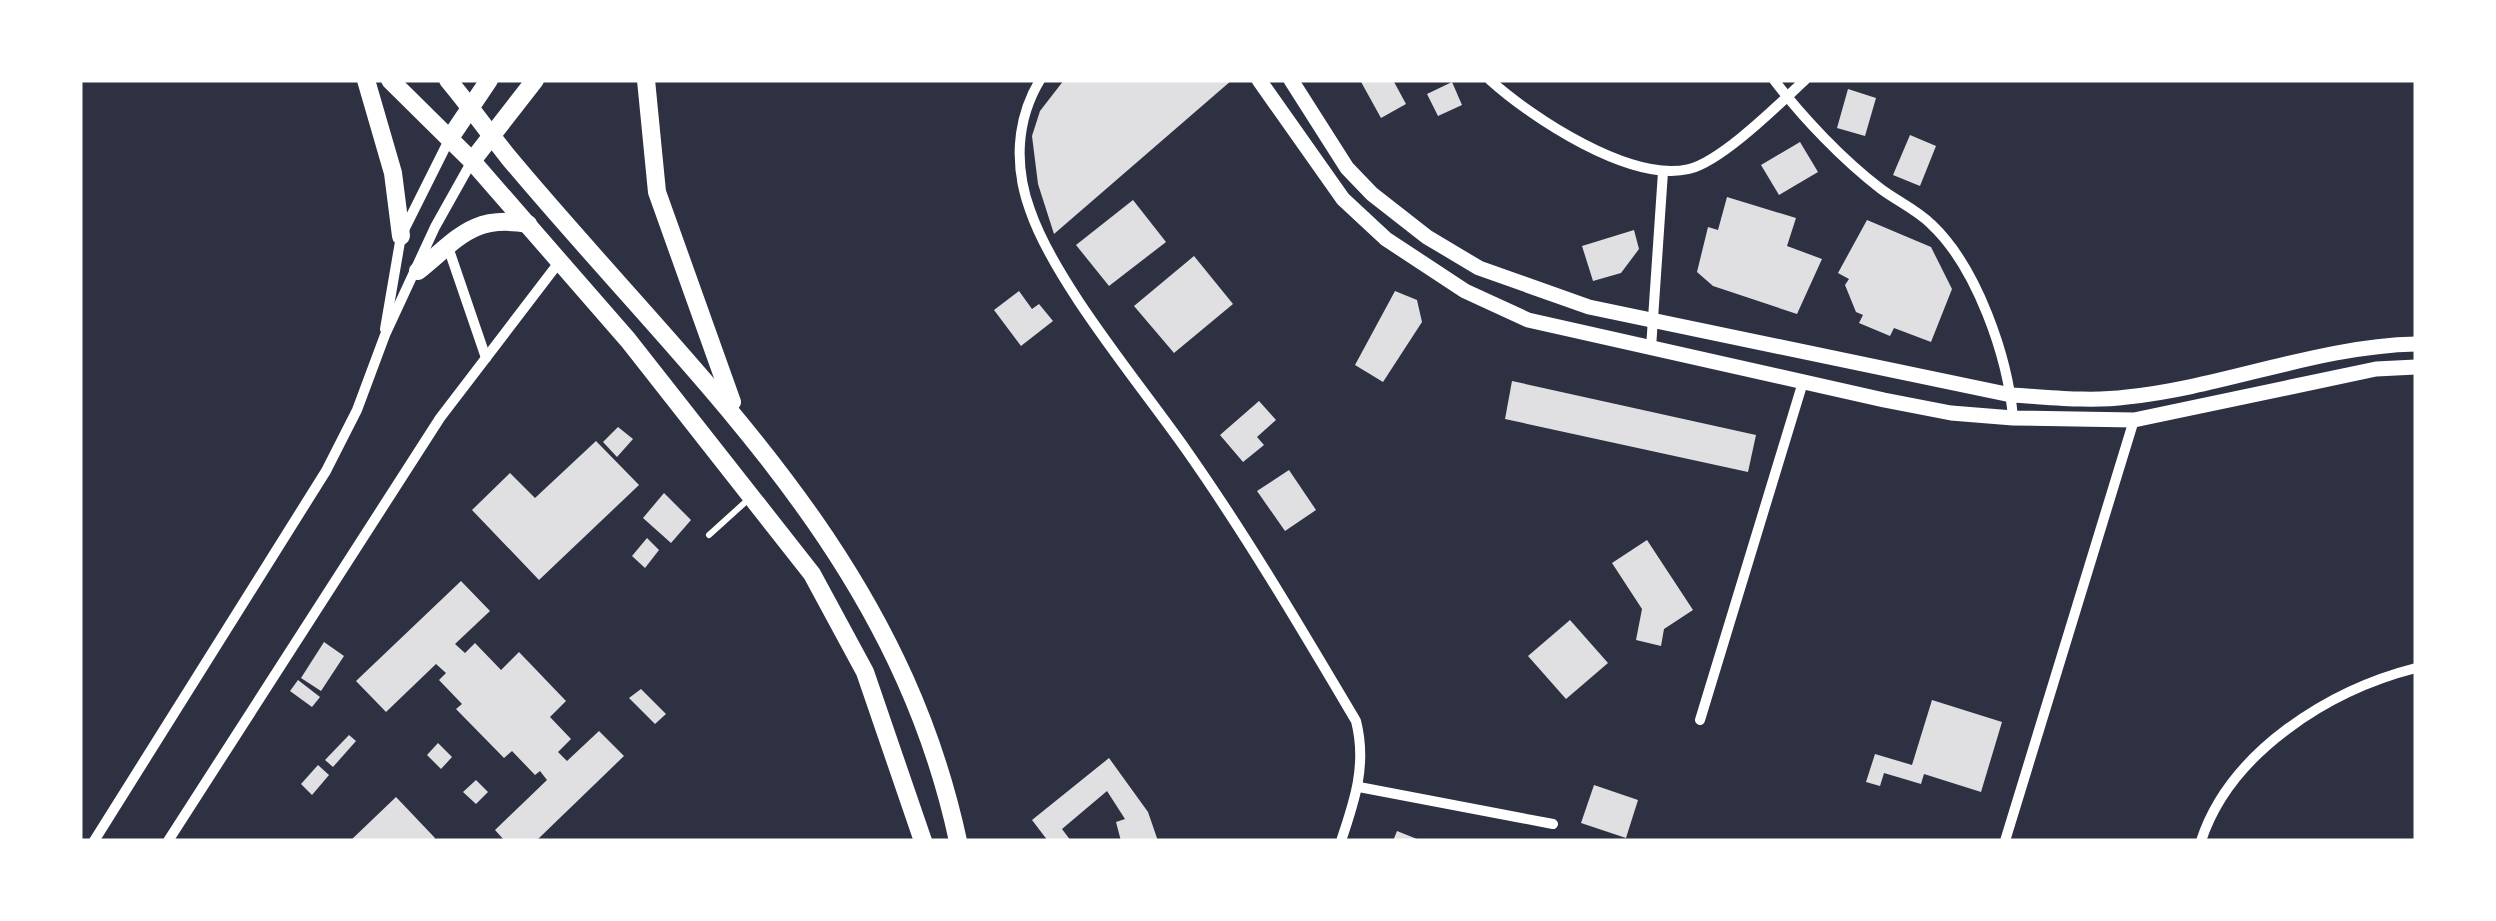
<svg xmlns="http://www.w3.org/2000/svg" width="2496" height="921" viewBox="0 0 2496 921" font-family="'Nunito Sans',sans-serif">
  <rect width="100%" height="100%" fill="#2d3142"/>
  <g fill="#e0e0e3">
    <polygon points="1064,80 1232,80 1054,234 1038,184 1032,136 1040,111"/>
    <polygon points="1360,80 1393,80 1406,104 1381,118"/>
    <polygon points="1452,82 1462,105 1438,116 1427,94"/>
    <polygon points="1848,89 1876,98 1865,136 1837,128"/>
    <polygon points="1910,135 1936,146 1920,186 1893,175"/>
    <polygon points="1800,142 1818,172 1779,195 1761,165"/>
    <polygon points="1727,197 1796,218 1787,246 1822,259 1797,314 1713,286 1697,272 1708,227 1718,230"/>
    <polygon points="1133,200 1166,242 1109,286 1076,245"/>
    <polygon points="1867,220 1931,247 1952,289 1931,342 1894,328 1890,336 1859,323 1863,315 1856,312 1845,285 1849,279 1838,273"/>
    <polygon points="1634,230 1639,249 1621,273 1593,281 1582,246"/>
    <polygon points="1194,256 1233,304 1174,353 1134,306"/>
    <polygon points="1019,291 1032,309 1039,304 1053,321 1021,346 994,310"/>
    <polygon points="1395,291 1417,300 1422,322 1383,382 1355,365"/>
    <polygon points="1512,381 1756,435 1748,472 1505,419"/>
    <polygon points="1259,401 1276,420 1257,437 1264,445 1243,462 1220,435"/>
    <polygon points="618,427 633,439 617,457 603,442"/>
    <polygon points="596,441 639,485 539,580 472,510 510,473 535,498"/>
    <polygon points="1289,470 1316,510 1285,531 1257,491"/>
    <polygon points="664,493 691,520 671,543 643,518"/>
    <polygon points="647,538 659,550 645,568 632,556"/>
    <polygon points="1647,540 1693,610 1664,629 1661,646 1636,640 1642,609 1612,563"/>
    <polygon points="461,581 490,611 455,644 465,653 475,643 501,670 519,652 566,701 550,717 571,739 558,752 567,761 599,731 624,756 536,841 505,841 495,830 547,780 540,771 535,775 512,751 504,758 456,709 462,704 439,680 446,673 436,664 386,712 356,681"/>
    <polygon points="1570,620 1608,663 1566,699 1528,656"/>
    <polygon points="324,642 344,656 321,691 301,678"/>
    <polygon points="298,680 320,697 312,707 290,691"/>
    <polygon points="641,689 666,714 655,724 629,698"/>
    <polygon points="1932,700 2002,722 1981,792 1924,774 1921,784 1884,773 1880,786 1866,782 1875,754 1912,765"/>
    <polygon points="349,735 356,741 333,767 325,760"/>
    <polygon points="438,743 452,757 441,769 427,755"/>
    <polygon points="1109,758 1148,812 1158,841 1121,841 1116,822 1125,819 1107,791 1062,829 1071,841 1048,841 1032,820"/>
    <polygon points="318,765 329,775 312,795 301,784"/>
    <polygon points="476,780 488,792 476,804 463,792"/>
    <polygon points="1594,785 1638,800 1626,838 1581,823"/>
    <polygon points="396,797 435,838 432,841 350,841"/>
    <polygon points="1397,831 1422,841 1393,841"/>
  </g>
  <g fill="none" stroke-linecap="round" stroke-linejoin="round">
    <polyline stroke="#fff" stroke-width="6" points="709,535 751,497"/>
    <g stroke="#fff" stroke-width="10">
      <path d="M 1040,80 C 1016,120 1014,166 1030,210 C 1055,283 1141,385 1187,451 C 1248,538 1302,630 1356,721 C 1367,764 1355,800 1341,841"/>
      <path d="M 1490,80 C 1532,118 1631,183 1689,169 C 1722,161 1779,104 1805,80"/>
      <path d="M 1774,80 C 1803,118 1843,160 1881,189 C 1897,201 1917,210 1931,224 C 1977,267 2008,357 2013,418"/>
      <polyline points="448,247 486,358"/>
      <polyline points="385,329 401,236 450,138"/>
      <polyline points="1651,348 1663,172"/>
      <polyline points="1700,720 1803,382"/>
      <polyline points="1359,787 1553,824"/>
      <polyline points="94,841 326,471 357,410 385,335 435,227 472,161"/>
      <polyline points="168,841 440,418 560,261"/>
      <polyline points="2005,841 2134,420"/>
      <path d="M 2201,841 C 2230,752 2329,690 2416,668"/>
    </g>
    <g stroke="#fff" stroke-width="15">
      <polyline points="1259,80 1343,199 1386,239 1465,291 1528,320 1884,400 1951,413 2013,418 2134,420 2376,369 2416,367"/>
      <path d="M 1291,80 L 1347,168 L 1372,194 L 1427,237 L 1479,268 L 1589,307 L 2011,395 C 2049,397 2089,402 2127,397 C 2224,387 2318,346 2416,344"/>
    </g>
    <g stroke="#fff" stroke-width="18">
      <polyline points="366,80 393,173 401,236"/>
      <polyline points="390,80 472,161 628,340 812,574 865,672 923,841"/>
      <path d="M 448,80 C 469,105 488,132 509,158 C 691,376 895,548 958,841"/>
      <polyline points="646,80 657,192 732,402"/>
      <polyline points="450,138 489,80"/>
      <polyline points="472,161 535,80"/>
      <path d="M 418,271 C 458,239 472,214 528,224"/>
    </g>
  </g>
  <rect width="2496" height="921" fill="none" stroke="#ffffff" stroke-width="165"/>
</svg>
